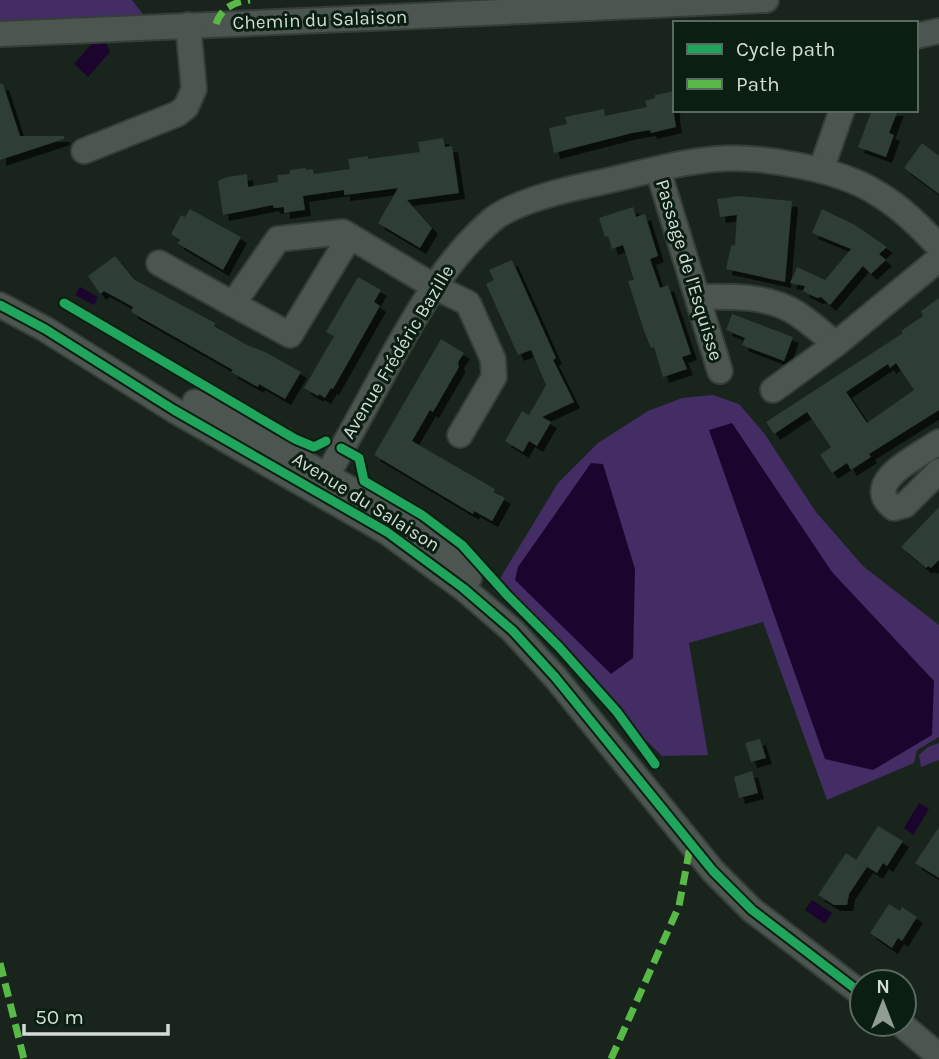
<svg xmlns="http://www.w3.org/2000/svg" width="939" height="1059" viewBox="0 0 939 1059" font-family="Karla,sans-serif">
  <defs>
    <filter id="shadow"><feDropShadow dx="6" dy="6" stdDeviation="0" flood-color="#0009"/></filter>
  </defs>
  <rect width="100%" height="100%" fill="#18241c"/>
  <g fill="#442c64">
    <polygon points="0,0 132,0 145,17 0,26"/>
    <polygon points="713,395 739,404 764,433 816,512 863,566 939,625 939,737 917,750 914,763 827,800 763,622 689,643 708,755 662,756 493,590 558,483 598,443 648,411 682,398"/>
    <polygon points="939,743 939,760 921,767 919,755 928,747"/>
  </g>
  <g fill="#1b052f">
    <polygon points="95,40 106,43 110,52 88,77 74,64"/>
    <polygon points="80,287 98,297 94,305 75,295"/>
    <polygon points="732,423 832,572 934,681 932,735 873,770 825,759 709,430"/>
    <polygon points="591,463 603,464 635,569 633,658 611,674 515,580 518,567"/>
    <polygon points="919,803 929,809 913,835 904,828"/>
    <polygon points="812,900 832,913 825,924 805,910"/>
  </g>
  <g fill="#2e3c34" fill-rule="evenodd" filter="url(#shadow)">
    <polygon points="0,84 3,84 20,136 64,136 64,139 0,160"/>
    <polygon points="675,91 674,114 676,127 651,133 650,130 632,133 554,153 549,128 567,124 565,117 604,109 605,116 647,107 645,101 655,98 655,95"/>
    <polygon points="872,110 898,110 889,133 894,135 886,157 858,147"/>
    <polygon points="443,138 445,147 452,146 459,193 407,200 432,228 420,248 378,223 398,188 353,194 344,195 344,190 303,196 305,210 296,211 284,213 284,207 274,208 273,205 223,215 218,181 227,177 247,174 248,187 278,182 277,175 290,174 290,170 306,168 306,170 313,169 314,174 350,169 348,159 368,156 368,159 420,152 418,142"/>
    <polygon points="922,143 939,156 939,194 904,168"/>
    <polygon points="740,196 792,201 785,282 726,269 731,246 735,245 737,215 720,217 717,199"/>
    <polygon points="633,207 636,217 645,214 658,256 650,259 660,288 668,285 691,354 682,357 687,369 663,377 654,347 651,348 644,331 628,281 634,280 623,245 612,249 608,236 605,237 599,218"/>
    <polygon points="190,209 241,237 223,270 177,243 180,240 171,234 181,215 185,217"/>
    <polygon points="822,209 855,225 887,247 879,254 886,260 871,274 863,266 830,305 821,297 817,298 803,291 805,286 790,283 797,267 825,280 851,249 812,233"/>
    <polygon points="115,256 135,280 215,323 214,326 247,345 265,352 301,372 285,399 259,384 258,387 231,372 233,370 131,312 133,307 104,291 100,294 88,276"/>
    <polygon points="512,260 556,358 553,360 574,402 542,417 551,422 537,446 529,441 523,452 505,441 522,411 529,415 546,385 531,350 518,355 486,284 494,280 489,270"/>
    <polygon points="358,277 381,290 374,302 380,306 333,389 331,388 325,398 319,394 318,396 304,388 334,336 326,332"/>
    <path d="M 939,298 L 939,410 L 869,454 L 871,457 L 851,470 L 847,463 L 832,473 L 820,455 L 831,447 L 807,412 L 774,434 L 766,422 L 903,333 L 901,331 L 923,316 L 921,311 ZM 896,363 L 914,390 L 867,423 L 846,392 L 888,364 L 890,368 Z"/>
    <polygon points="732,314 793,337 784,361 742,345 745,338 726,330"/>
    <polygon points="441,339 464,353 458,362 459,367 433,412 430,410 412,441 495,489 494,492 505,498 492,521 474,511 473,514 374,455"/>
    <polygon points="939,507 939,560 931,568 928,566 926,568 901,547"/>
    <polygon points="760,739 766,758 751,762 745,743"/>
    <polygon points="752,771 758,793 739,798 734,777"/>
    <polygon points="878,826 903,841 887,866 883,863 877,873 856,860"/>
    <polygon points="939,827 939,878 915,863"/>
    <polygon points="846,853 867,867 849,894 847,905 834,905 818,895"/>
    <polygon points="889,904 900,911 902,907 917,917 902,941 898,938 892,948 870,933"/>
  </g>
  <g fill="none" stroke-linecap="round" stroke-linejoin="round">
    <g stroke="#353f38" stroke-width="28">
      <g id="minor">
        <path d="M 0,34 C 255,22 511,13 766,0"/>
        <polyline points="916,36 939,31"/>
        <polyline points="84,151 177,114 186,107 194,89 188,25"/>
        <polyline points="658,170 720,371"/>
        <polyline points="821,170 842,110"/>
        <polyline points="350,236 290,335 233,304 278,239 343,232 435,287 468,303 493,359 494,377 460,435"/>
        <polyline points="159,263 233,304"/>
        <path d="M 698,297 C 730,296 767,295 796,313 C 810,322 823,334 836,344"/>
        <polyline points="0,305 45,329 174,410 387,532 463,588 513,631 555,677 713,871 752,910 862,994"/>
        <polyline points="773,390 836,344 939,259"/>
        <polyline points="195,402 393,513 445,551 469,578"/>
        <path d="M 939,442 C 920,455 859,483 894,508 L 905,505 L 939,471"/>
        <path d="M 318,491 C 345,445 370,398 395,352 C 422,304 450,256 492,220 C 515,201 572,188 602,182 C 639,174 678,162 716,159 C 759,155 839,169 875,192 C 900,206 920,226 939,247"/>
        <polyline points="901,1024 939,1056"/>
      </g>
    </g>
    <use href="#minor" stroke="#4c554f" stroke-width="24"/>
    <g stroke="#58b947" stroke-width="7" stroke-dasharray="14 7" stroke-linecap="butt">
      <path d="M 216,24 C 221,8 234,2 250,0"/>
      <polyline points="0,963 24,1059"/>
      <polyline points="611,1059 679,906 691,842"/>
    </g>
    <g stroke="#0b1e12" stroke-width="13">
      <g id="cycleway">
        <polyline points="64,303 295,439 314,447 326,441"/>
        <polyline points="0,305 45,329 174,410 387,532 463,588 513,631 555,677 713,871 752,910 862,994"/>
        <polyline points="341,448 359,458 364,481 422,515 462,545 507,595 559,647 617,712 655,764"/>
      </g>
    </g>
    <use href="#cycleway" stroke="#20a55d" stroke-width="9"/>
  </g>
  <g text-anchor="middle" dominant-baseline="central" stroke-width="6" stroke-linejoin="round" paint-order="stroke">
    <g font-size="19" fill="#d1ddd4" stroke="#0b1e12">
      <text transform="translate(320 20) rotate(-2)">Chemin du Salaison</text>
      <text transform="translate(689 270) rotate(73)">Passage de l'Esquisse</text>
      <text transform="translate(398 352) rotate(-59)">Avenue Frédéric Bazille</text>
      <text transform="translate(366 502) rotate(32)">Avenue du Salaison</text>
    </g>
  </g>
  <rect x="673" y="21" width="245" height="91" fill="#0b1e12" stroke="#5a6a60" stroke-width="2"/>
  <rect x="687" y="44" width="35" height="10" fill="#20a55d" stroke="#5a6a60" stroke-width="2"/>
  <text x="736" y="56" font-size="21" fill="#d1ddd4">Cycle path</text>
  <rect x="687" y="79" width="35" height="10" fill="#58b947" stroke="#5a6a60" stroke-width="2"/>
  <text x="736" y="91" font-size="21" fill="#d1ddd4">Path</text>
  <g transform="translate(883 1003)"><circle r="33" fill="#0b1e12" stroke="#5a6a60" stroke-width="2"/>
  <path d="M0-5L12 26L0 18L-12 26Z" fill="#909c94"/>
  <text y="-10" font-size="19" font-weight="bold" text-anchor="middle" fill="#d1ddd4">N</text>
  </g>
  <path d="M24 1024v10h144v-10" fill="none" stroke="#d1ddd4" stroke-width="3.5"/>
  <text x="35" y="1024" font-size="21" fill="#d1ddd4" stroke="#0b1e12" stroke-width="5" paint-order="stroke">50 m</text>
</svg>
